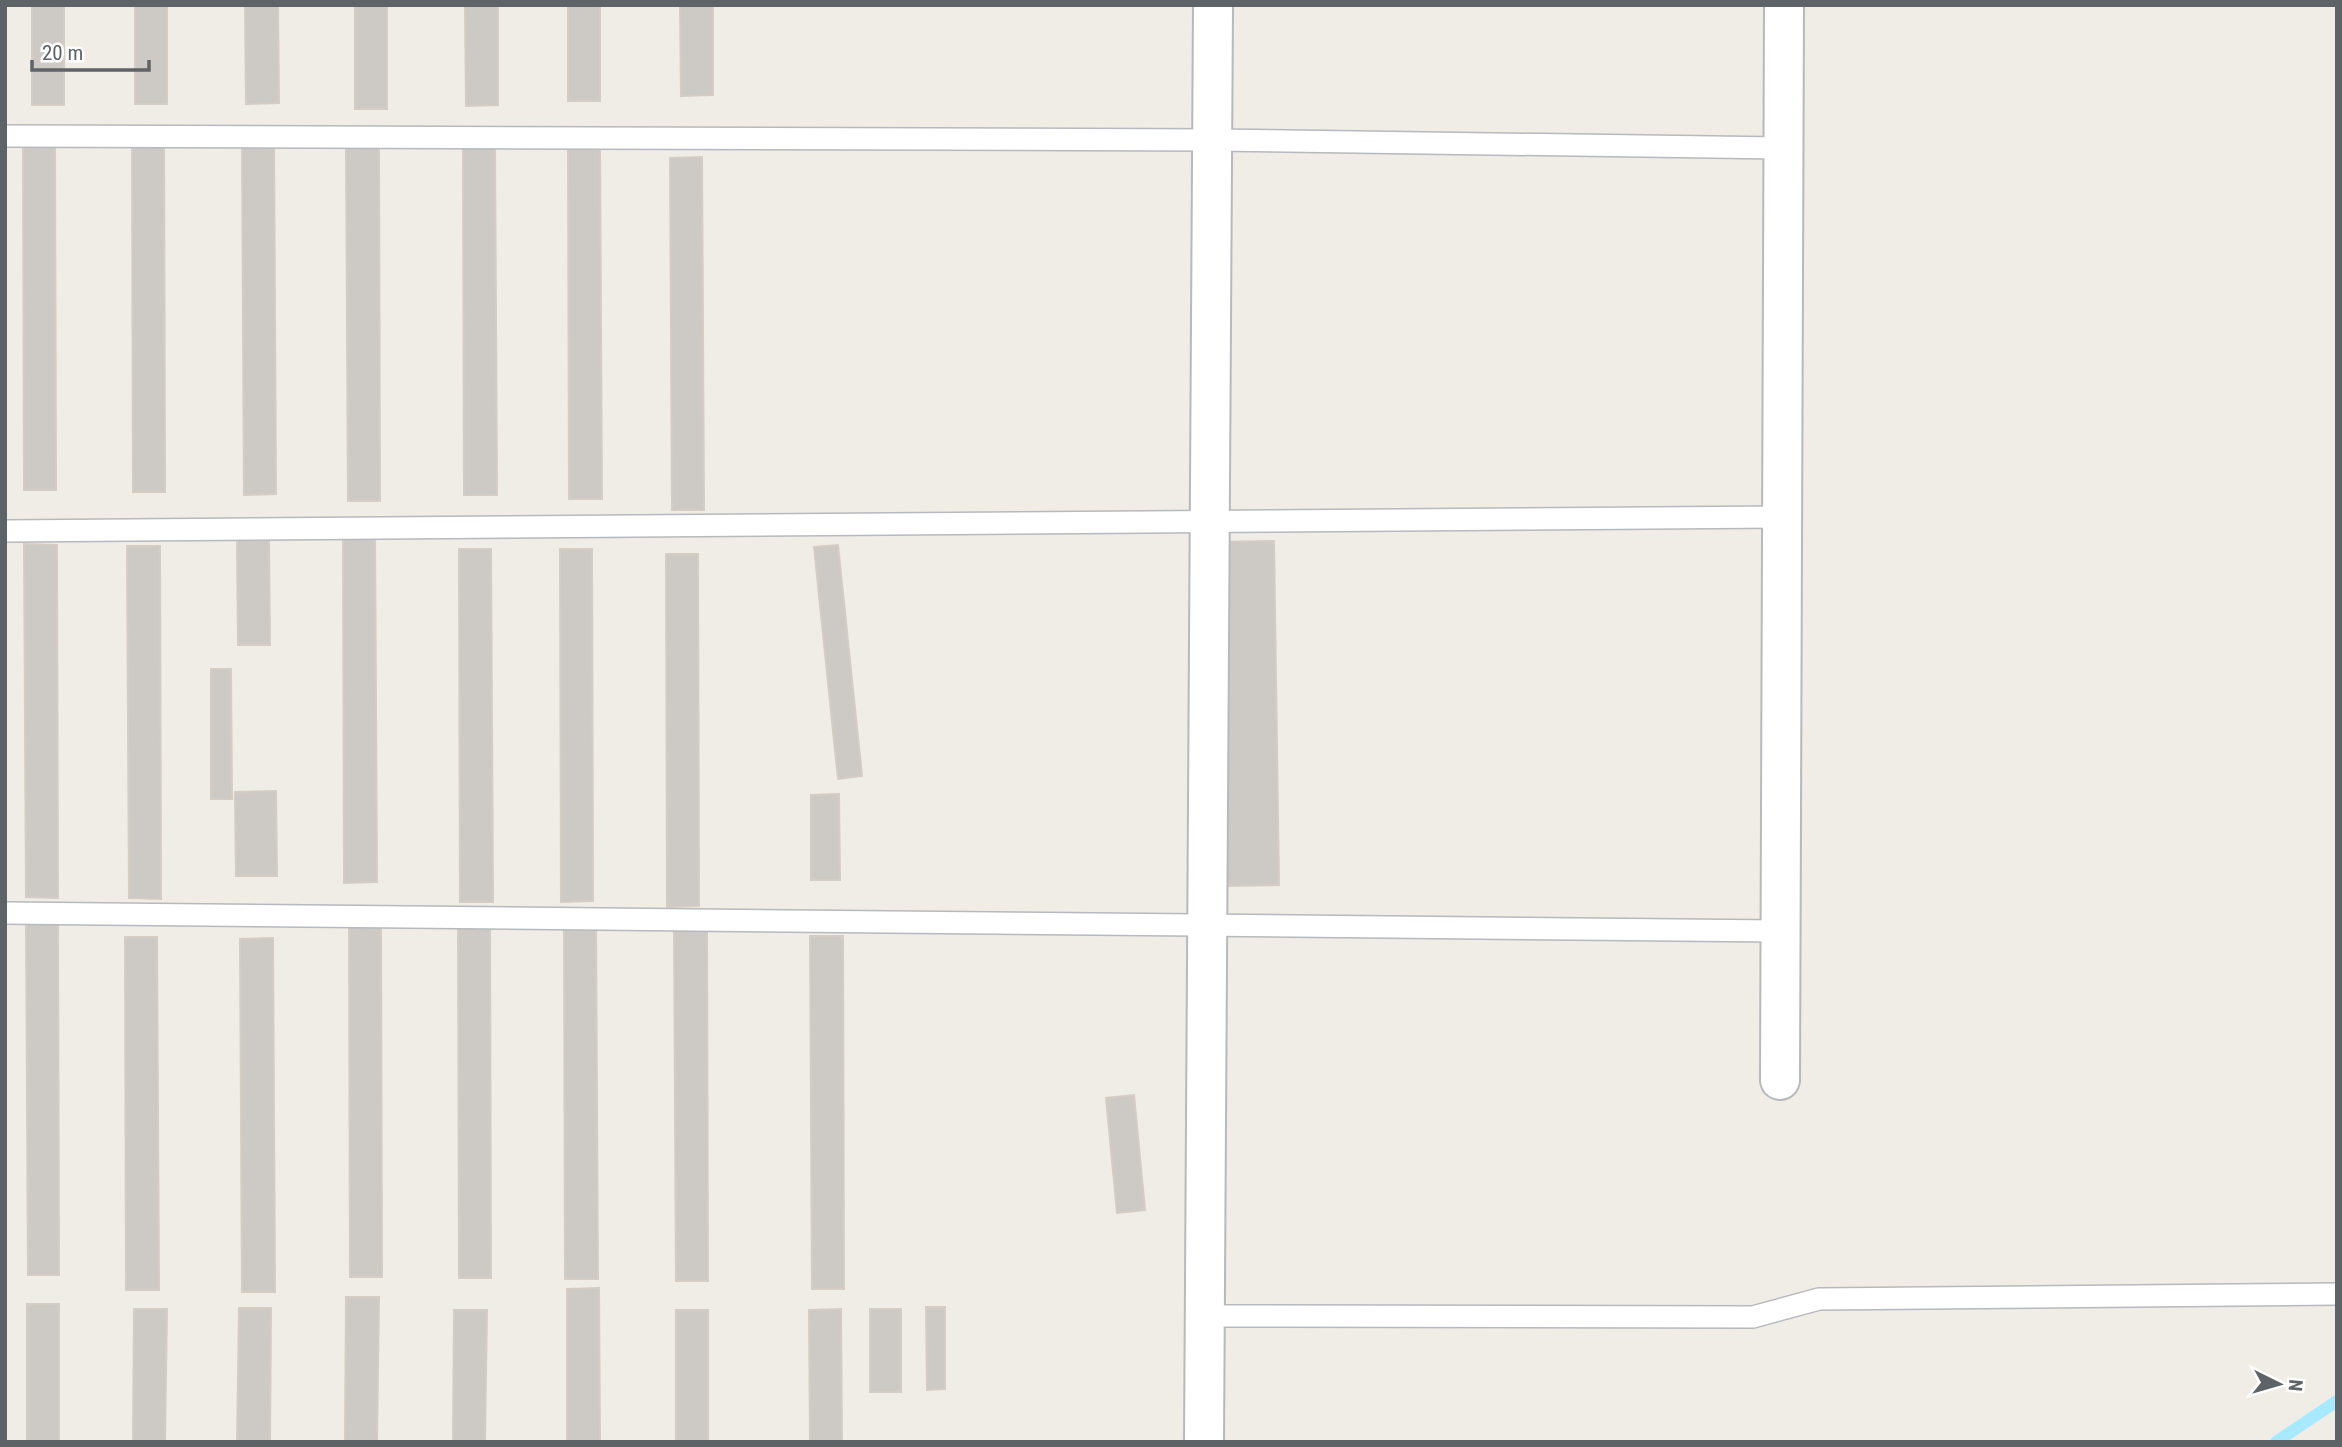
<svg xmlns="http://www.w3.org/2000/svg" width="2342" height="1447" viewBox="0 0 2342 1447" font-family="'Roboto Condensed',sans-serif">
  <rect width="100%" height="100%" fill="#f0ece6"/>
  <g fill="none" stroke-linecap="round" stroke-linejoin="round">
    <polyline stroke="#a7e9ff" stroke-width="12" points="2276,1442 2337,1401"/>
  </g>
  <g fill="#cdc9c5" stroke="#d5ccc4" stroke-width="2">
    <rect x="32" y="5" width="32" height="100"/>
    <rect x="135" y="5" width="32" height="99"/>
    <polygon points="245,5 278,5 279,103 246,104"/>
    <rect x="355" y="5" width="32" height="104"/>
    <polygon points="465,5 498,5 498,105 466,106"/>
    <rect x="568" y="5" width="32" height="96"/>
    <polygon points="680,5 713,5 713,95 681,96"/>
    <polygon points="23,137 55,137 56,490 24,490"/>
    <polygon points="132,139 164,139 165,492 133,492"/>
    <polygon points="274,141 276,494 244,495 242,142"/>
    <polygon points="463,142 495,142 497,495 464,495"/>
    <polygon points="568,145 600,146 602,499 569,499"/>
    <polygon points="346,148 379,148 380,501 348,501"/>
    <polygon points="702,157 704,510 672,510 670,158"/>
    <polygon points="343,530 375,530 377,882 344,883"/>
    <polygon points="237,540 269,540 270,645 238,645"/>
    <polygon points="1274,541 1279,885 1225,886 1220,542"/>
    <polygon points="24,544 57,545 58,898 26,897"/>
    <polygon points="838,545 862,776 838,779 814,547"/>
    <polygon points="127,546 160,546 161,899 129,898"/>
    <polygon points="459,549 491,549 493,902 460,902"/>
    <polygon points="560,549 592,549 593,901 561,902"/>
    <polygon points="666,554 698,554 699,906 667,907"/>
    <polygon points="211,669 231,669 232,799 211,799"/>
    <polygon points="276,791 277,876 236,876 235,792"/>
    <polygon points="839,794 840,880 811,880 811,795"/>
    <polygon points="26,922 58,922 59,1275 28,1275"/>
    <polygon points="349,924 381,924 382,1277 350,1277"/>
    <polygon points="458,925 490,925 491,1278 459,1278"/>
    <polygon points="564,926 596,926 598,1279 565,1279"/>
    <polygon points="674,928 707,928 708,1281 676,1281"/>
    <polygon points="810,936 843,936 844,1289 812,1289"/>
    <polygon points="125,937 157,937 159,1290 126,1290"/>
    <polygon points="273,938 275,1292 242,1292 240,939"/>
    <polygon points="1134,1095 1145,1210 1117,1213 1106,1098"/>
    <polygon points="599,1288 600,1442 567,1442 567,1289"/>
    <polygon points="346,1297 379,1297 377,1442 345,1442"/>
    <rect x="27" y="1304" width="32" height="138"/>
    <polygon points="926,1307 945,1307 945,1389 927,1390"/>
    <polygon points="239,1308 271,1308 270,1442 237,1442"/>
    <polygon points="134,1309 167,1309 165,1442 133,1442"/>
    <polygon points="841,1309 842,1442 810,1442 809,1310"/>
    <rect x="870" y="1309" width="31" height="83"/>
    <polygon points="454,1310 487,1310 485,1442 453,1442"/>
    <rect x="676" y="1310" width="32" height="132"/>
  </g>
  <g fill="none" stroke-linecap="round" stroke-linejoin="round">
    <g stroke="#b6b9bd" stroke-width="24">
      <g id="lane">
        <polyline points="5,136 1212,140 1783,148"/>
        <polyline points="5,531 1782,517"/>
        <polyline points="5,913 1779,931"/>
        <polyline points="1204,1316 1753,1317 1819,1299 2337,1294"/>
      </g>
    </g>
    <g stroke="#b6b9bd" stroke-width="42">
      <g id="street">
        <polyline points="1780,1080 1784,5"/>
        <polyline points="1204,1442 1213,5"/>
      </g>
    </g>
    <use href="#lane" stroke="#fff" stroke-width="21"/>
    <use href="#street" stroke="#fff" stroke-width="38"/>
  </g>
  <rect width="2342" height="1447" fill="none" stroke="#5d6366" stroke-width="14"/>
  <g transform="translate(2279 1384) rotate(95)" stroke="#ffffff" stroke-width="5" paint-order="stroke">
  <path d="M0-5L12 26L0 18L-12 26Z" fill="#5d6366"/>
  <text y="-10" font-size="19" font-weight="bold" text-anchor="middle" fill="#5d6366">N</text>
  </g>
  <path d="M32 60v10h117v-10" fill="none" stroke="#5d6366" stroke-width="3.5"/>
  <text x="42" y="60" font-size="21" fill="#5d6366" stroke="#ffffff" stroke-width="5" paint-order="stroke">20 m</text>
</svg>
